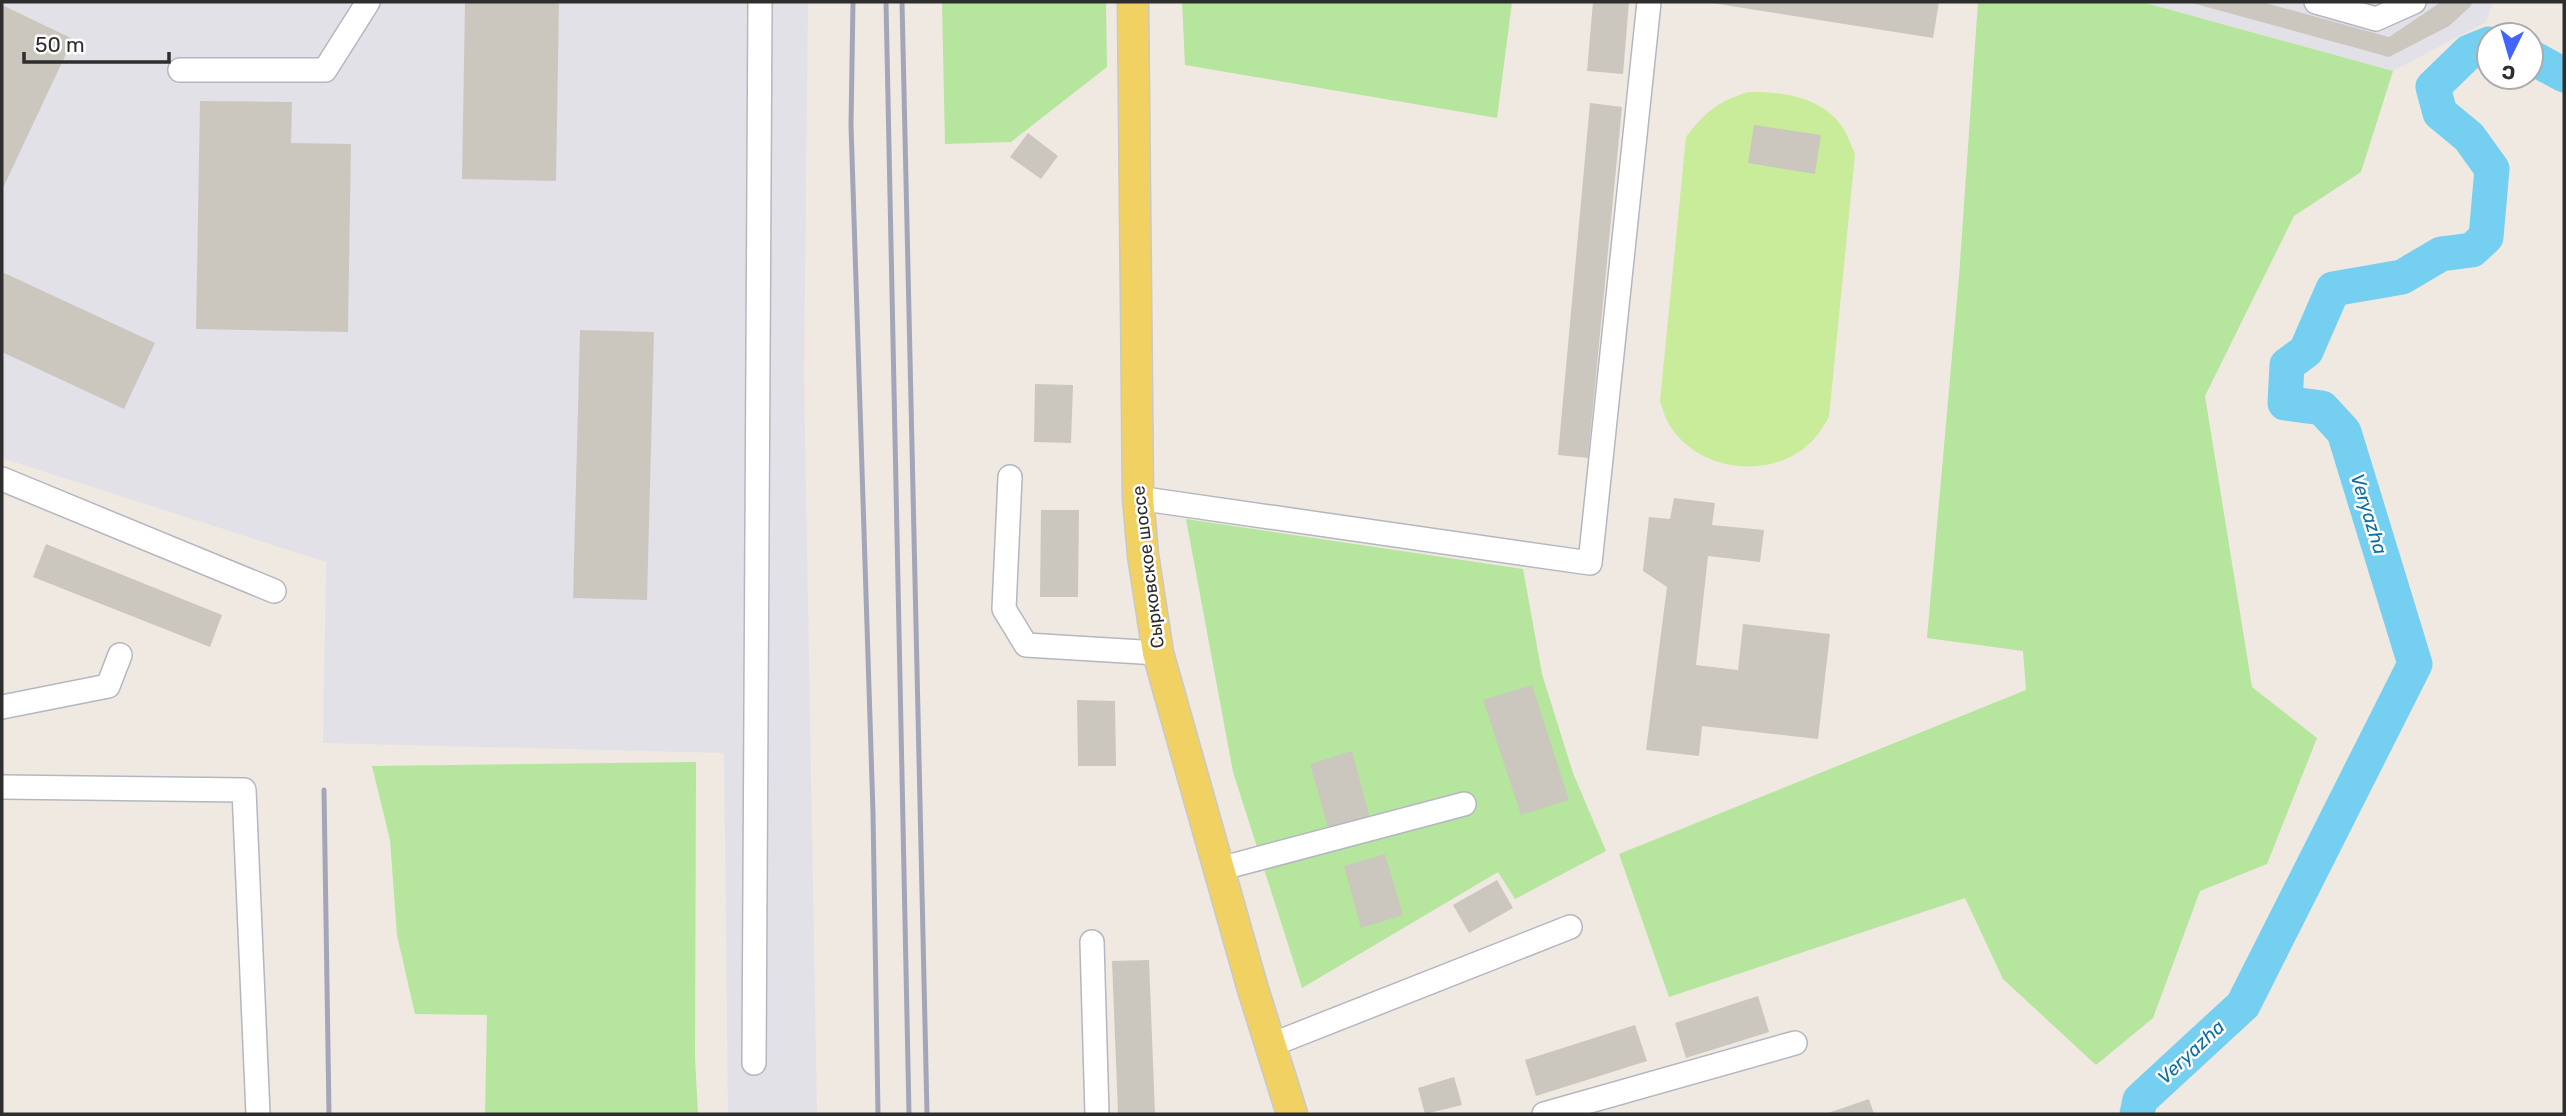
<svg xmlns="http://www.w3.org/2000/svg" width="2566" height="1116" viewBox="0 0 2566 1116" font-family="Rubik,sans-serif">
  <rect width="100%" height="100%" fill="#efe9e1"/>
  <g fill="#e3e1e8">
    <polygon points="2,2 808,2 804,378 817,1114 728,1114 724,753 323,743 326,562 2,458"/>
    <polygon points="2142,2 2493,2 2486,22 2393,71"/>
  </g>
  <g fill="#b6e59e">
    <polygon points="942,2 1106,2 1107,67 1011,142 945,144"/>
    <polygon points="1182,2 1512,2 1497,118 1185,65"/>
    <polygon points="1978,2 2142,2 2393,71 2361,172 2294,216 2205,396 2252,687 2317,738 2267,864 2200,891 2153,1018 2096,1065 2003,979 1965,898 1669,997 1619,854 2026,690 2023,651 1927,638 1959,277"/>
    <polygon points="1186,519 1523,569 1542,674 1573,773 1606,851 1515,899 1498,872 1302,988 1233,772"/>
    <polygon points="696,762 695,1058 698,1114 485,1114 487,1015 415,1014 397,935 390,840 372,766"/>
  </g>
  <path fill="#c9ec9a" d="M 1748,92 C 1781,91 1823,97 1843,128 C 1848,136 1851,145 1855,154 L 1829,417 C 1824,425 1819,434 1813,440 C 1775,481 1700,473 1670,426 C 1665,419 1663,409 1660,401 L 1686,137 C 1706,111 1717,102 1748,92 Z"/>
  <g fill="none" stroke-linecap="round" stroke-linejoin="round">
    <g stroke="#75cff0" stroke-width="35">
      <polyline points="2531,57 2564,75"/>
      <polyline points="2137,1114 2140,1100 2243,1005 2415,664 2344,432 2322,408 2285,403 2287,365 2306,351 2333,289 2402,277 2441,254 2472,250 2486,237 2492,169 2469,137 2440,113 2433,87 2469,52 2489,44"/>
    </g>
  </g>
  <g fill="#cbc7bf">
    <polygon points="465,2 559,2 556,181 462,179"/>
    <polygon points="1593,2 1629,2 1623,74 1587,71"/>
    <polygon points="1705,2 1939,2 1933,38"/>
    <polygon points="2262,2 2389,37 2441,2 2472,2 2471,6 2449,26 2389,57 2192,3"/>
    <polygon points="2,5 73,39 2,190"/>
    <polygon points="200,101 292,102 291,143 351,144 348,332 196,329"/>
    <polygon points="1590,103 1622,107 1588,458 1558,455"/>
    <polygon points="1754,125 1821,135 1815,174 1748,163"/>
    <polygon points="1028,133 1058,156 1041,179 1010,157"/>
    <polygon points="2,272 155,343 124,409 2,352"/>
    <polygon points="580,330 654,332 647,600 573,598"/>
    <polygon points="1035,384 1073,385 1071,443 1034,442"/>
    <polygon points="1674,498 1715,503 1712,525 1764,530 1760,562 1708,556 1696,665 1738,670 1743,624 1830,634 1818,739 1702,726 1699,756 1646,750 1667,587 1643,571 1649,517 1670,519"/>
    <polygon points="1041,510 1079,510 1078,597 1040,597"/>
    <polygon points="46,544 222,615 210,647 33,577"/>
    <polygon points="1532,685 1569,800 1521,815 1483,700"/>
    <polygon points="1077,700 1115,701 1116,766 1078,766"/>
    <polygon points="1352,751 1370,818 1329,831 1310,764"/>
    <polygon points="1385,854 1403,915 1361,928 1344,866"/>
    <polygon points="1497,880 1513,908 1469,933 1453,905"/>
    <polygon points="1149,960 1155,1114 1118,1114 1112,961"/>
    <polygon points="1758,996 1769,1032 1686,1058 1675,1023"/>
    <polygon points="1635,1025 1647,1061 1536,1096 1525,1060"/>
    <polygon points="1454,1077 1462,1105 1425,1114 1418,1088"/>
    <polygon points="1869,1099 1874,1114 1825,1114"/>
  </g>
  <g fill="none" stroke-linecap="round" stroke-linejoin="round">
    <g stroke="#b4b7c1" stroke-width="26">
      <g id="minor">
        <polyline points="2316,2 2376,19 2414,2"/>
        <polyline points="180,70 325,70 368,2"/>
        <polyline points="1010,477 1004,609 1026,645 1158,653"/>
        <polyline points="2,479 274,591"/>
        <polyline points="1138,498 1590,563 1649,2"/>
        <polyline points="2,707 108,686 120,655"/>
        <polyline points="2,787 244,790 258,1114"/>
        <polyline points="1219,869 1464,804"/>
        <polyline points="1092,942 1097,1114"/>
        <polyline points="1271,1045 1570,927"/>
        <polyline points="754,1063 760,2"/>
        <polyline points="1544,1114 1795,1043"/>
      </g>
    </g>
    <g stroke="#c9c9c9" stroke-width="33">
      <polyline id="major" points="1133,2 1138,498 1143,555 1158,653 1252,986 1292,1114"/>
    </g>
    <use href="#minor" stroke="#fff" stroke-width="23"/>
    <use href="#major" stroke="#f2d163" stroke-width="30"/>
    <g stroke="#a3a6b8" stroke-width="5">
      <polyline points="853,2 851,125 873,813 878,1114"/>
      <polyline points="886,2 909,1114"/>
      <polyline points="902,2 927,1114"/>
      <polyline points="324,790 329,1114"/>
    </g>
  </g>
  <g text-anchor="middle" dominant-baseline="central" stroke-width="5" stroke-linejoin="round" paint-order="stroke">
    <g font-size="18" fill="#2e2e2e" stroke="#fff">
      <text transform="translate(1148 567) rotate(-97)">Сырковское шоссе</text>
    </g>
    <g font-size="19" font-style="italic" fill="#0d6fa3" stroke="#fff">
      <text transform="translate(2369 514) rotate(73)">Veryazha</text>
      <text transform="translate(2191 1052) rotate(-43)">Veryazha</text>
    </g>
  </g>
  <rect width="2566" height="1116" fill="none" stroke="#2e2e2e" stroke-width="7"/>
  <g transform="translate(2510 56) rotate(185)"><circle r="33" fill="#ffffff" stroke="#ababab" stroke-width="2"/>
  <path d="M0-5L12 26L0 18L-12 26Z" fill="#4264fb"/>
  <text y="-10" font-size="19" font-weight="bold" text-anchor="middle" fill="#2e2e2e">С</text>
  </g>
  <path d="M24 52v10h145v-10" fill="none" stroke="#2e2e2e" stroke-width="3.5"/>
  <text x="35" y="52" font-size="21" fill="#2e2e2e" stroke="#ffffff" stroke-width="5" paint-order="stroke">50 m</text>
</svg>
